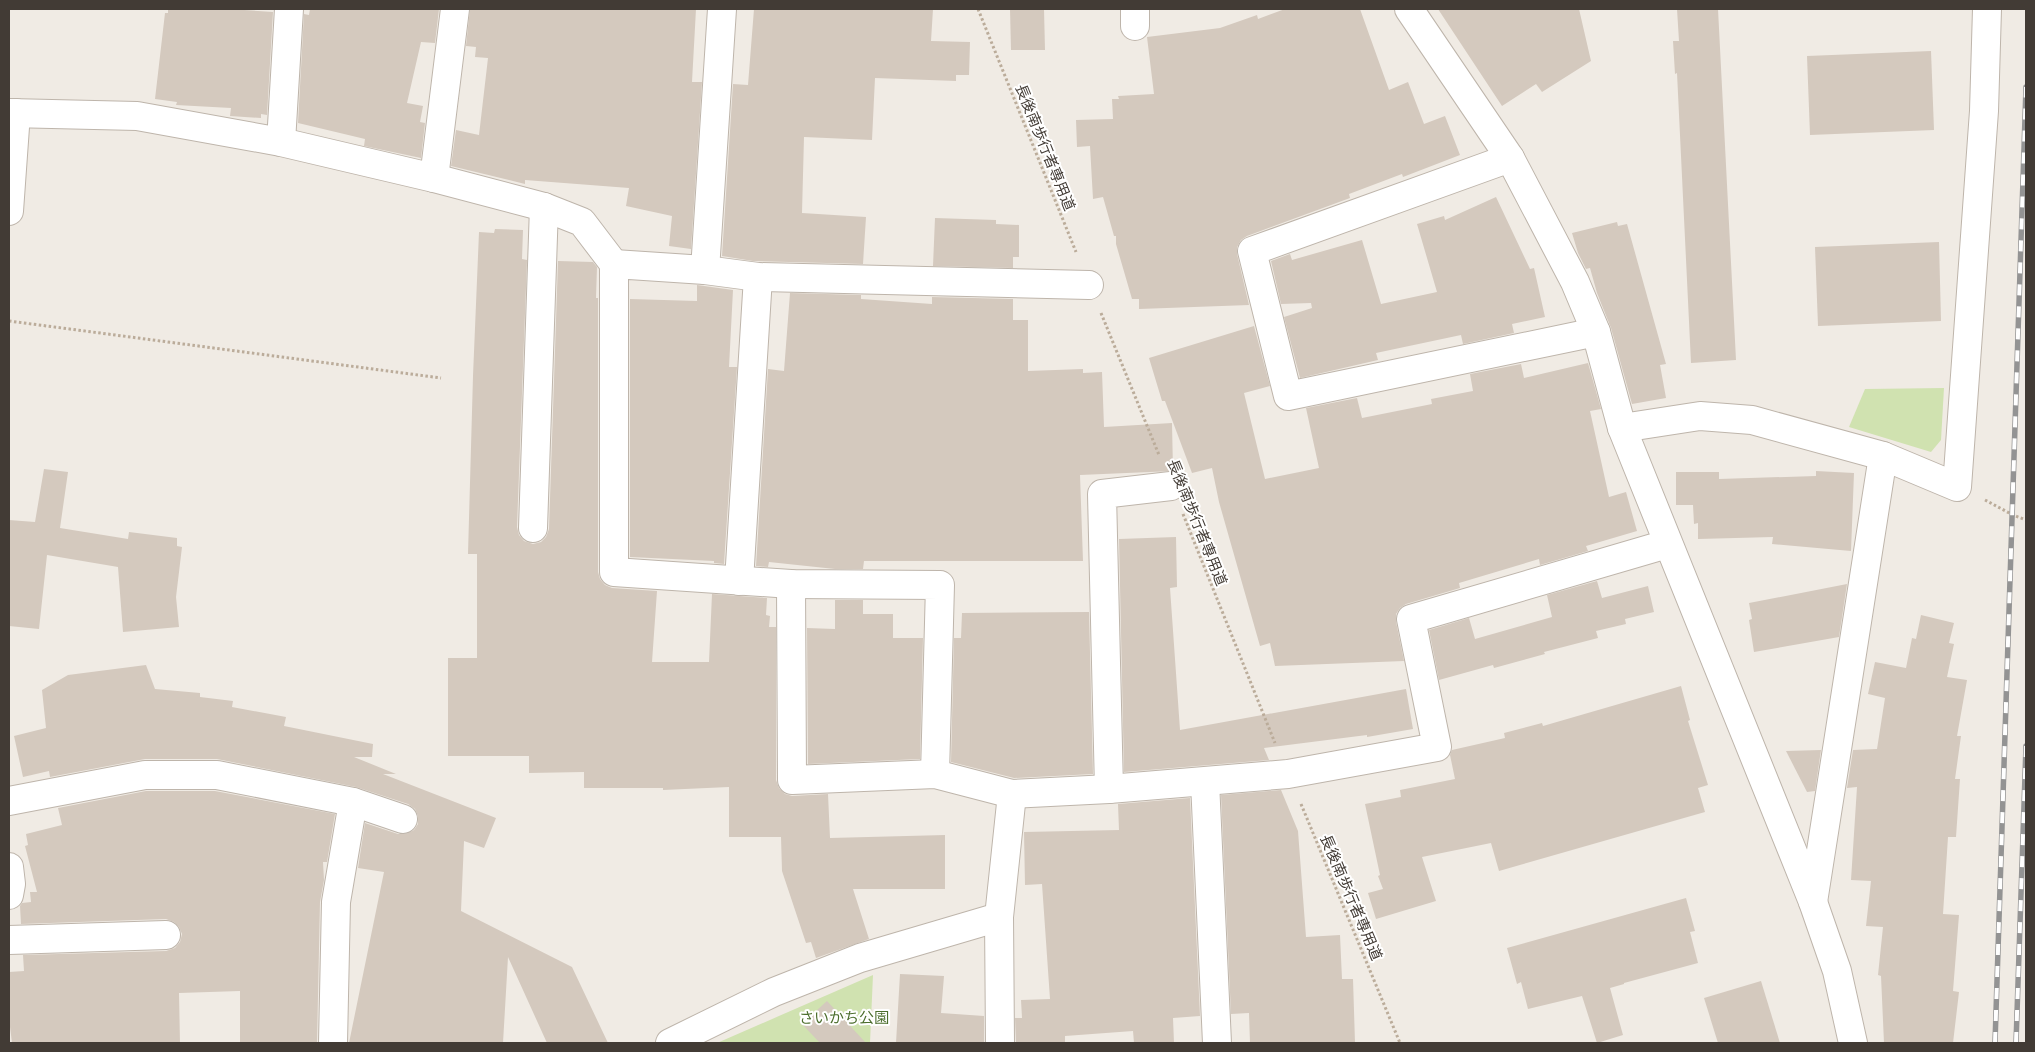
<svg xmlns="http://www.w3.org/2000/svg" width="2035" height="1052" viewBox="0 0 2035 1052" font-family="Commissioner,'Noto Sans JP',sans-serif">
  <rect width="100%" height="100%" fill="#f0ebe4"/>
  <g fill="#d0e2b0">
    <polygon points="1944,388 1941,440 1931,452 1849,427 1865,389"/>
    <polygon points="873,975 870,1043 717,1043"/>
  </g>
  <g fill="#d4c9be">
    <polygon points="168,9 229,9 273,12 267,115 261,114 261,118 230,116 231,108 176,105 177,102 155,99 165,13 168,13"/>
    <polygon points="310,9 439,9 435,43 421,42 407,103 423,106 420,122 425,123 421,158 364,146 365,139 298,123 304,14 309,15"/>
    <polygon points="470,9 696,9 692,82 702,82 691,249 669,246 672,216 626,206 629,188 525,180 525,184 451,166 456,130 479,135 488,58 475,57 476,47 466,46"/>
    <polygon points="754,9 933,9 931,41 970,42 969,75 956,75 956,81 875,78 872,140 804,137 802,213 866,217 863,264 753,261 722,256 733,84 748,85"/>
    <polygon points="1010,9 1044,9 1045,50 1011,50"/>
    <polygon points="1285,9 1360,9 1389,90 1408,82 1424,124 1445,116 1460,155 1403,177 1402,174 1349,194 1350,198 1247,236 1241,240 1237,247 1237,254 1249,305 1139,309 1139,299 1132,299 1116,244 1116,236 1114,236 1103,197 1093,199 1090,146 1077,147 1076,120 1113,119 1112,99 1119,99 1118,96 1154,94 1147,37 1220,28 1257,15 1258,19"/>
    <polygon points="1438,9 1579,9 1591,61 1542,92 1536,84 1502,106"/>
    <polygon points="1677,9 1718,9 1736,360 1691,363 1677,73 1675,74 1673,41 1679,41"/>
    <polygon points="1931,51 1934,130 1810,135 1807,56"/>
    <polygon points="1496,197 1530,269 1534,268 1545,317 1512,324 1514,333 1463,344 1461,335 1376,353 1378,360 1300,378 1284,317 1312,308 1311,303 1281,304 1271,261 1290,254 1292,260 1362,240 1381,304 1437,292 1417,224 1444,216 1445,220"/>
    <polygon points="935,218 996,220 996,224 1019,225 1019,257 1013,257 1013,268 933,266"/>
    <polygon points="1617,222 1618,226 1627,224 1666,364 1660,365 1666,398 1632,404 1611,328 1597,293 1590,268 1586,269 1578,253 1572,233"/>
    <polygon points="495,229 523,230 522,259 527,260 517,527 519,535 524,541 533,544 541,542 546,537 549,529 558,261 593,262 597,267 596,298 598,298 598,572 600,579 605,585 612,588 657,591 652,662 709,662 712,594 767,598 766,615 770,616 769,627 776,627 776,780 779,788 785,794 792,796 828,794 830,838 945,835 945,889 853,889 869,939 816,958 811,942 806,943 782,871 781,837 729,837 729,787 663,790 663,788 584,788 584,772 529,773 529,756 448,756 448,658 477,658 477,554 468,554 473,376 479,232 494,233"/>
    <polygon points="1939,242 1941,321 1818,326 1815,247"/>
    <polygon points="697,285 733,290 729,367 737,367 724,564 714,563 714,561 630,557 630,299 697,301"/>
    <polygon points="790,293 861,295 861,299 932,304 932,297 1013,299 1013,320 1028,320 1028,371 1083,369 1083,373 1102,372 1104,427 1172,423 1173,471 1080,475 1083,561 864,561 863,569 835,569 769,562 768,567 756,566 768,369 784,371"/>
    <polygon points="1254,326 1270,386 1244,393 1265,479 1319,468 1306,408 1357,398 1362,418 1432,404 1431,399 1473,391 1470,374 1521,364 1524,378 1588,363 1601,409 1590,411 1609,497 1626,492 1637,531 1586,546 1588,551 1540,565 1539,559 1459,583 1460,588 1406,604 1400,608 1396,614 1396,622 1404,661 1275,666 1270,643 1260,646 1219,502 1212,468 1192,473 1165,401 1162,401 1149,358"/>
    <polygon points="44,469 68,472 60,528 128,539 129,532 177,538 177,546 182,547 176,597 179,627 123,632 118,567 47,555 39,629 9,626 9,520 35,522"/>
    <polygon points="1816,471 1854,473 1851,551 1772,544 1773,537 1698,539 1698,523 1694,524 1693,505 1676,505 1676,472 1719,472 1719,479 1816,476"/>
    <polygon points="1176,537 1177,587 1170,588 1180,730 1406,689 1413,729 1367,737 1367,735 1264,748 1269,760 1124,772 1119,539"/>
    <polygon points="1597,581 1602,598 1648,586 1654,612 1625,619 1626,624 1596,631 1598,638 1544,652 1545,654 1494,668 1493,665 1439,680 1429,630 1469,618 1475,639 1552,617 1547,595"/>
    <polygon points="1847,584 1839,637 1754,652 1749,620 1752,619 1749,603"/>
    <polygon points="835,600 863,600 863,614 893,614 893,638 923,638 920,759 808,764 807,628 835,629"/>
    <polygon points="1089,612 1093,774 1014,778 951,762 954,638 961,638 962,613"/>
    <polygon points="1921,615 1954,623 1949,643 1954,644 1947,677 1967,680 1957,736 1961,736 1955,779 1960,779 1956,837 1948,837 1943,914 1959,915 1953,991 1959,992 1953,1043 1884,1043 1881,976 1878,975 1883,927 1866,926 1871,881 1851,880 1857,787 1847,788 1853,750 1877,749 1885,698 1868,694 1875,662 1906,668 1912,638 1916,639"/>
    <polygon points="146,665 155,689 200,693 200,697 233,701 232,707 286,717 284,726 373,744 372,757 354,757 396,774 383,774 496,818 484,848 464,841 461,911 572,967 608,1043 547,1043 508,957 503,1043 349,1043 384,872 358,868 365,823 398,834 406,834 414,830 418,824 418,816 415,809 408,804 356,787 217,759 145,759 50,777 49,771 23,777 14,736 46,728 42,690 68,675"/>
    <polygon points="1681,686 1690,720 1688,721 1708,785 1698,788 1705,812 1499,871 1491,843 1422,857 1436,901 1376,919 1368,893 1383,889 1378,876 1380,875 1365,804 1401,797 1400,790 1455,779 1450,755 1452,750 1505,738 1504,733 1542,723 1543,726"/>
    <polygon points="1821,750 1815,791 1807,792 1786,751"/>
    <polygon points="1281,790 1298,831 1306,937 1340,935 1342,979 1353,979 1355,1043 1250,1043 1249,1013 1231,1014 1221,795"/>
    <polygon points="146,791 215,791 335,814 327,862 323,862 324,880 320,902 317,1043 240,1043 240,991 179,993 180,1043 12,1043 9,1019 9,972 24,971 23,955 166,951 175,948 180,942 182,934 179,927 174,922 166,919 21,924 20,906 22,903 31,902 30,892 37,892 25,846 28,845 26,834 62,825 58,808"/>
    <polygon points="1190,798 1200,1016 1173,1018 1174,1043 1134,1043 1133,1031 1065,1036 1065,1043 1016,1043 1015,1018 1022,1018 1021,1000 1050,999 1042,884 1025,885 1024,832 1119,830 1118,804"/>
    <polygon points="1686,898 1695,931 1690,932 1698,963 1624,983 1624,984 1610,988 1623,1035 1597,1043 1582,996 1528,1009 1521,982 1517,984 1507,948"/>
    <polygon points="900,974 944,976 941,1013 984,1016 984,1043 896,1043"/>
    <polygon points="1761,981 1780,1043 1718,1043 1704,998"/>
    <polygon points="827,1001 866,1043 820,1043 802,1024"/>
  </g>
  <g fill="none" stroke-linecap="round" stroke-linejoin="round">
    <g stroke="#beb5ab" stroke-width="30">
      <g id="minor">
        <polyline points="1135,9 1135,26"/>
        <polyline points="1409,9 1510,158 1575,282 1596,332 1622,428 1813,902 1837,971 1853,1043"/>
        <polyline points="9,113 137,116 281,142 434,178 544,207 582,222 614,264"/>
        <polyline points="281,142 289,9"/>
        <polyline points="1510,158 1252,251 1288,396 1596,332"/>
        <polyline points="434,178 455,9"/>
        <polyline points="9,211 16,113"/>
        <polyline points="705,270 722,9"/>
        <polyline points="1622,428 1700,416 1752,420 1883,456 1957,487 1984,111 1987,9"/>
        <polyline points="533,528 544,207"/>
        <polyline points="739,581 758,277"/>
        <polyline points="791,584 792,780 935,774 1012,794 1109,789 1288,774 1437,747 1411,619 1667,544"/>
        <polyline points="935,774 940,585 791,584 614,572 614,264 705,270 758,277 1089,285"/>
        <polyline points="1205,782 1217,1043"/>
        <polyline points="1109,789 1102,494 1171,486"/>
        <polyline points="9,801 145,775 217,775 353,802 403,819"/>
        <polyline points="9,867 11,884 9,895"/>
        <polyline points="1813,902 1883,456"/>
        <polyline points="9,940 166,935"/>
        <polyline points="333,1043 336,902 353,802"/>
        <polyline points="670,1043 774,992 860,958 999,917"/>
        <polyline points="1000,1043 999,917 1012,794"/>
      </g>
    </g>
    <g stroke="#bbac9a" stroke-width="3" stroke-dasharray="2.5 2.5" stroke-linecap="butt">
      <polyline points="978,9 1076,252"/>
      <polyline points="1101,313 1159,455"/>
      <polyline points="9,321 441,378"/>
      <polyline points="1985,500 2013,515 2026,520"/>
      <polyline points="1183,514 1275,743"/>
      <polyline points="1301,804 1400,1043"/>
    </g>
    <use href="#minor" stroke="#fff" stroke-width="28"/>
    <g stroke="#939393" stroke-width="5.5">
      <g id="rail">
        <polyline points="1995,1043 2026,87"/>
        <polyline points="2016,1043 2026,746"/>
      </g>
    </g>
    <use href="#rail" stroke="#fff" stroke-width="4" stroke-dasharray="11" stroke-linecap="butt"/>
  </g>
  <g text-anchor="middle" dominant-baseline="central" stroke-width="4" stroke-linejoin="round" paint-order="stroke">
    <g font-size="15" fill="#423b35" stroke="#fff">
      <text transform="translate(1046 147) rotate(68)">長後南歩行者専用道</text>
      <text transform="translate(1198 522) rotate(68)">長後南歩行者専用道</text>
      <text transform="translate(1352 897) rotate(67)">長後南歩行者専用道</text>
    </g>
    <g font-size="15" fill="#4c6e2d" stroke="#fff">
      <text x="844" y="1017">さいかち公園</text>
    </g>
  </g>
  <rect width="2035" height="1052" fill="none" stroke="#423b35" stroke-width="20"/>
</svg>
